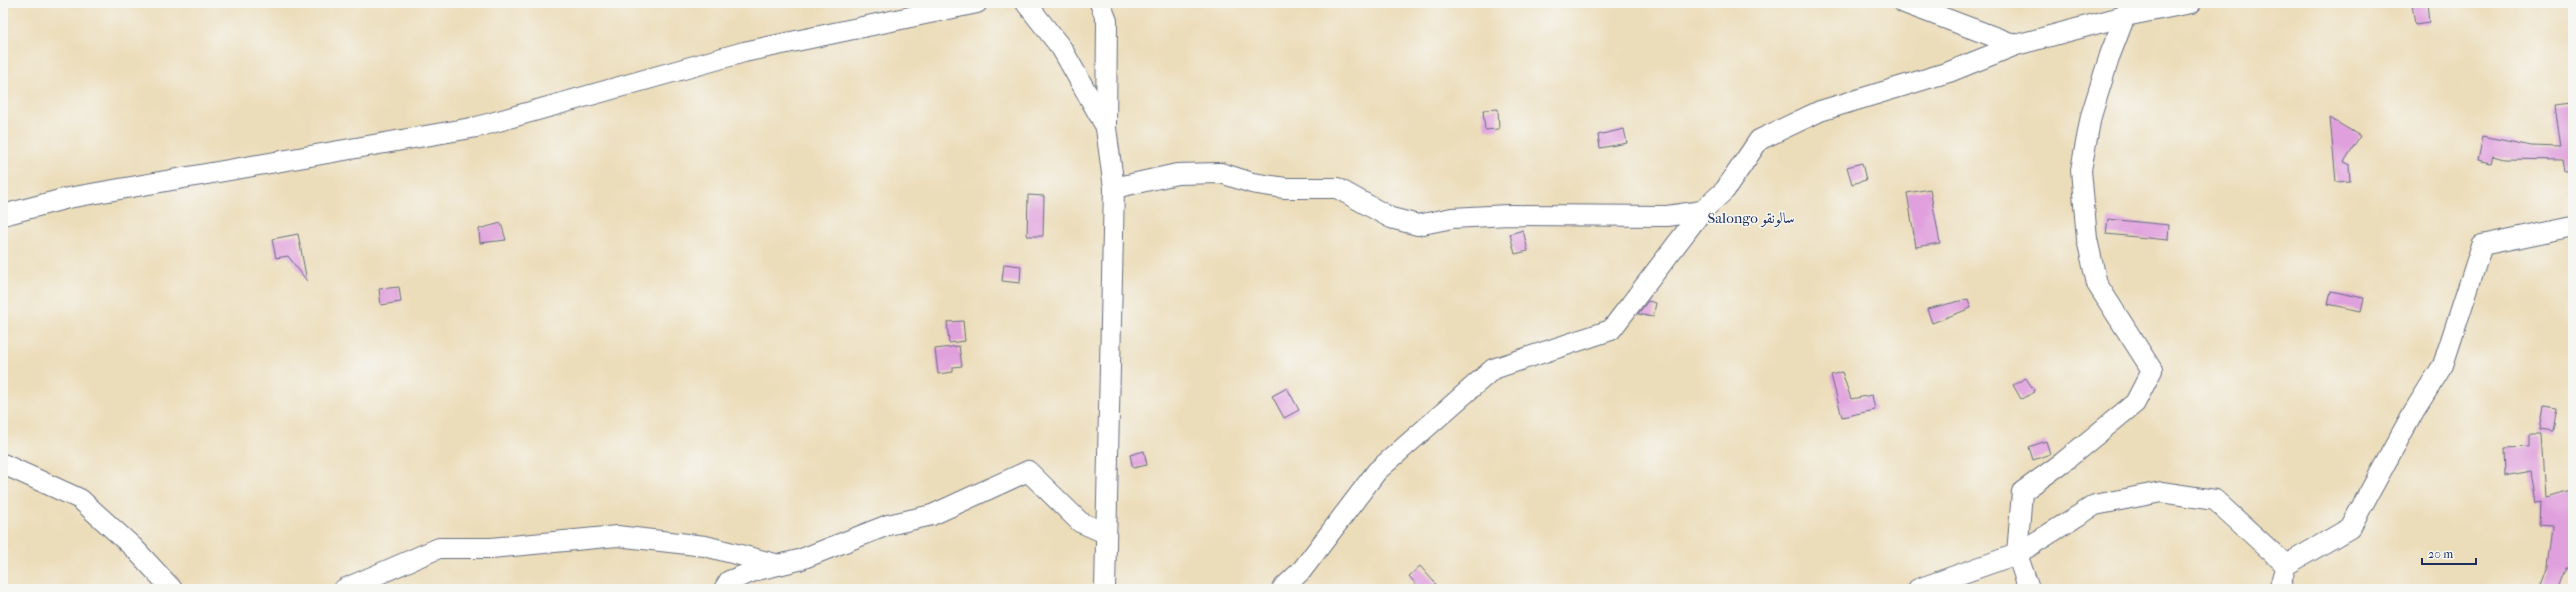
<svg xmlns="http://www.w3.org/2000/svg" width="2576" height="592" viewBox="0 0 2576 592" font-family="'IM FELL French Canon',Amiri,serif">
  <rect width="100%" height="100%" fill="#f6f6f2"/>
  <filter id="ink" filterUnits="userSpaceOnUse"><feTurbulence type="fractalNoise" baseFrequency=".025" numOctaves="2"/><feDisplacementMap in="SourceGraphic" scale="8" xChannelSelector="R" yChannelSelector="G"/><feConvolveMatrix kernelMatrix="1 2 1 2 8 2 1 2 1" color-interpolation-filters="sRGB"/></filter>
  <filter id="wash" filterUnits="userSpaceOnUse"><feTurbulence type="fractalNoise" baseFrequency=".012" numOctaves="4" result="noise"/><feDisplacementMap in="SourceGraphic" scale="16" xChannelSelector="R" yChannelSelector="G"/><feGaussianBlur stdDeviation="0.9" result="paint"/><feColorMatrix in="noise" values="0 0 0 0 0 0 0 0 0 0 0 0 0 0 0 0 0 1.4 0 .05"/><feComposite in="paint" operator="in"/></filter>
  <g filter="url(#wash)">
    <rect width="100%" height="100%" fill="#ecddba"/>
    <g id="blocks">
      <g fill="#e0a0dd">
        <polygon points="2412,3 2427,3 2429,23 2415,25"/>
        <polygon points="2573,104 2573,172 2565,172 2563,160 2504,159 2493,156 2491,163 2478,160 2483,136 2531,146 2561,147 2555,106"/>
        <polygon points="1498,109 1499,129 1485,130 1483,110"/>
        <polygon points="2330,118 2360,136 2344,162 2349,164 2350,181 2336,182"/>
        <polygon points="1624,129 1627,143 1600,148 1598,135"/>
        <polygon points="1862,163 1866,180 1852,184 1847,167"/>
        <polygon points="1930,189 1940,243 1916,247 1907,193"/>
        <polygon points="1028,195 1044,196 1043,236 1027,236"/>
        <polygon points="2108,219 2169,225 2168,240 2106,234"/>
        <polygon points="501,223 506,240 480,243 479,229"/>
        <polygon points="1523,230 1528,251 1515,254 1510,234"/>
        <polygon points="298,234 307,281 288,256 276,258 272,239"/>
        <polygon points="1004,264 1021,266 1020,283 1002,281"/>
        <polygon points="399,287 401,302 381,305 379,289"/>
        <polygon points="2331,291 2364,298 2361,311 2328,304"/>
        <polygon points="1968,299 1971,308 1932,323 1927,309"/>
        <polygon points="1648,301 1656,303 1653,317 1638,314"/>
        <polygon points="963,321 965,341 949,343 947,322"/>
        <polygon points="959,346 962,366 953,367 953,372 938,374 935,349"/>
        <polygon points="1842,372 1851,399 1872,395 1875,410 1842,417 1831,375"/>
        <polygon points="2026,378 2035,392 2021,399 2013,385"/>
        <polygon points="1287,388 1299,410 1284,418 1272,396"/>
        <polygon points="2544,408 2558,410 2554,432 2540,430"/>
        <polygon points="2528,434 2541,434 2545,498 2573,491 2573,569 2565,568 2557,589 2540,589 2548,567 2553,526 2539,525 2540,502 2535,503 2530,471 2506,476 2505,448 2528,447"/>
        <polygon points="2046,441 2050,454 2033,460 2029,447"/>
        <polygon points="1144,451 1147,465 1133,468 1130,455"/>
        <polygon points="1420,566 1440,589 1420,589 1409,576"/>
      </g>
    </g>
  </g>
  <g filter="url(#ink)">
    <use href="#blocks" fill-opacity="0" stroke="#646c7e" stroke-width="1"/>
    <g fill="none" stroke-linecap="round" stroke-linejoin="round">
      <g stroke="#646c7e" stroke-width="22">
        <g id="street">
          <polyline points="1026,3 1062,49 1106,127"/>
          <polyline points="1100,3 1107,21 1106,128 1114,188 1105,589"/>
          <polyline points="1904,3 2016,45"/>
          <polyline points="1114,188 1177,174 1221,173 1252,183 1285,188 1337,188 1391,218 1418,225 1452,218 1508,215 1667,216 1702,211"/>
          <polyline points="3,215 68,198 477,127 744,52 977,3"/>
          <polyline points="3,464 80,499 134,548 172,589"/>
          <polyline points="344,589 439,548 491,548 617,536 705,546 779,565"/>
          <polyline points="724,589 729,581 757,570 799,560 888,525 932,515 1028,471 1080,522 1105,533"/>
          <polyline points="1282,589 1302,570 1377,471 1493,369 1611,330 1702,211 1725,190 1759,140 1820,111 1949,72 2016,45 2125,16 2191,3"/>
          <polyline points="1918,589 2017,554 2095,505 2161,492 2215,500 2286,565"/>
          <polyline points="2029,589 2017,554 2022,492 2062,463 2135,403 2152,370 2097,284 2087,239 2081,170 2091,116 2110,55 2125,16"/>
          <polyline points="2279,589 2286,565 2350,528 2414,411 2443,365 2482,245 2573,226"/>
        </g>
      </g>
      <use href="#street" stroke="#fff" stroke-width="20"/>
    </g>
  </g>
  <g text-anchor="middle" dominant-baseline="central" stroke-width="3" stroke-linejoin="round" paint-order="stroke">
    <g font-size="15" fill="#1b2f5e" stroke="#f6f6f2">
      <text x="1751" y="218">Salongo سالونقو</text>
    </g>
  </g>
  <rect width="2576" height="592" fill="none" stroke="#f6f6f2" stroke-width="16"/>
  <path d="M2422 558v6h54v-6" fill="none" stroke="#1b2f5e" stroke-width="2"/>
  <text x="2428" y="558" font-size="12" fill="#1b2f5e" stroke="#f6f6f2" stroke-width="3" paint-order="stroke">20 m</text>
</svg>
